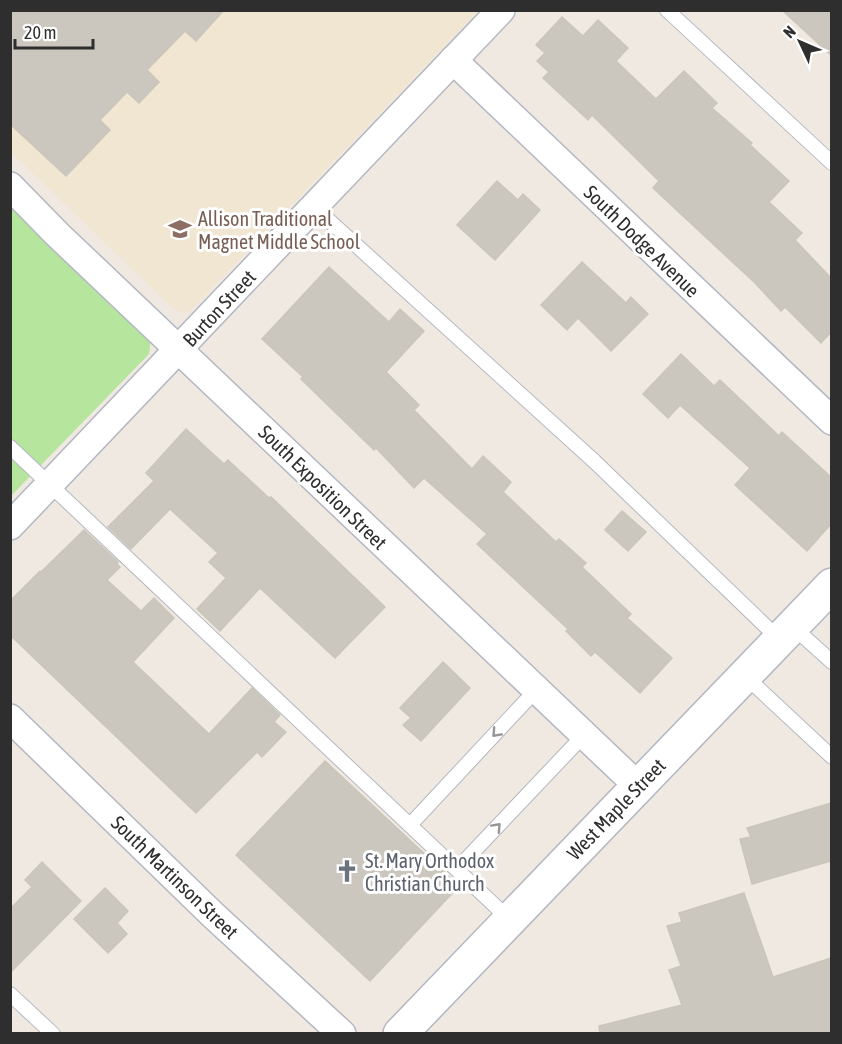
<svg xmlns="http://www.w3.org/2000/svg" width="842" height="1044" viewBox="0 0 842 1044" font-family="'Asap Condensed',sans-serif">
  <rect width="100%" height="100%" fill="#efe9e1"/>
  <polygon fill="#f0e6d1" points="10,11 478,11 190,311 182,313 170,306 11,152"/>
  <polygon fill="#b6e59e" points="10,204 151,338 149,354 11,496"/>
  <g fill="#cbc7bf" stroke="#cbc5ba" stroke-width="1.5">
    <polygon points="10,10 224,10 196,41 185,31 147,70 159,82 139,103 127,92 100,120 110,130 66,176 10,124"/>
    <polygon points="782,10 831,10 831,55"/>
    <polygon points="562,17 583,36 598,20 628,48 616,61 656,99 684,71 717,103 712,108 752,143 750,145 789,181 769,202 802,233 795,240 831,278 831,332 821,343 785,307 781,311 755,283 653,188 659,181 592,115 588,120 543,78 549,72 537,61 545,53 536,45"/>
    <polygon points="497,181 518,200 523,194 540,210 495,260 457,225"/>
    <polygon points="582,262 626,303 631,297 648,314 611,351 578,318 567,330 541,305"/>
    <polygon points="329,267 389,322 400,309 424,331 386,372 419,405 414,410 472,469 483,456 511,482 503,492 556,542 559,539 586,563 582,567 631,614 627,618 672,658 640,693 595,652 591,656 566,631 568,629 477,544 487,534 424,478 414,488 376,448 374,450 301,379 303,377 262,339"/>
    <polygon points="681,354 714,386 720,380 779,436 782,432 831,477 831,524 807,551 735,485 750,468 680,405 668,418 643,394"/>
    <polygon points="186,429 224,464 228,460 269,498 271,497 385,607 335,658 260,588 220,631 197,609 226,578 209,562 218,553 170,509 131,549 108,527 154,481 146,473"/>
    <polygon points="622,511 646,532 628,551 605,530"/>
    <polygon points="84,530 118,562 117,564 120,567 107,580 141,611 154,598 174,618 133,662 209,734 252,688 280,715 274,722 286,732 262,757 257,752 196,813 10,635 10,601 40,571 41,572"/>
    <polygon points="443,662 470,688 421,741 403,725 411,718 400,708"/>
    <polygon points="325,761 459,886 370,981 236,855"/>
    <polygon points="831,803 831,861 752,884 740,839 751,837 747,828"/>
    <polygon points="42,862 81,901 10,973 10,909 32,887 25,880"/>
    <polygon points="105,888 128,911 117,923 127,934 108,953 74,919"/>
    <polygon points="744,893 773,977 831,958 831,1034 600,1034 599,1026 682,1005 669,970 681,966 667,926 682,922 679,913"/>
  </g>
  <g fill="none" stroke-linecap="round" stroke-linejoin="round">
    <g stroke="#b4b7c1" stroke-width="16">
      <g id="service">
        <polyline points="667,10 832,163"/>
        <polyline points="314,207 594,461 779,639"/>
        <polyline points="10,447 510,920"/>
        <polyline points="792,626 832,662"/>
        <polyline points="745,676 832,757"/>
        <polyline points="410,825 536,690"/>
        <polyline points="457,869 584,735"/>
        <polyline points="10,994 53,1034"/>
      </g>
    </g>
    <g stroke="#b4b7c1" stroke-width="30">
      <g id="minor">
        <polyline points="453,60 832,421"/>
        <polyline points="10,186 57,234 638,786"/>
        <polyline points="10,526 501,10"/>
        <polyline points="10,718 213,915 342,1034"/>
      </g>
    </g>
    <g stroke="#b4b7c1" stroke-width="36">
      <polyline id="tertiary" points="400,1034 832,585"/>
    </g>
    <use href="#service" stroke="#fff" stroke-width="14"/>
    <use href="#minor" stroke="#fff" stroke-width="27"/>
    <use href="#tertiary" stroke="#fff" stroke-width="33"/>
  </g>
  <defs><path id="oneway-chevron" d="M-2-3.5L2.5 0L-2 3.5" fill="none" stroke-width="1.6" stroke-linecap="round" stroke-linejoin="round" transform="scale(1.5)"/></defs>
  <g stroke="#969696">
    <use href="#oneway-chevron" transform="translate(496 733) rotate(133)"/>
    <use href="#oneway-chevron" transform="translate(497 827) rotate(-47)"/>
  </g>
  <defs>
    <g id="school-bare" transform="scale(1.8)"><path d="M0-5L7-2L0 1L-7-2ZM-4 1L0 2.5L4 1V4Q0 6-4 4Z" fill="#8d6e63" stroke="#fff" stroke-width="2.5" paint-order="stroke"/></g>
    <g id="church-bare" transform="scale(1.8)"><path d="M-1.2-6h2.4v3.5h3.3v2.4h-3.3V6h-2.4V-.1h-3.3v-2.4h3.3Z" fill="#6b7280" stroke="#fff" stroke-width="2.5" paint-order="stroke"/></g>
  </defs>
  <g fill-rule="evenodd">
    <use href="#school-bare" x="180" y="229"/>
    <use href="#church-bare" x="347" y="871"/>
  </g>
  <g text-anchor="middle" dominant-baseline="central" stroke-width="6" stroke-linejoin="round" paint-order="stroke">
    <g font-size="20" fill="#785e54" stroke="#fff" text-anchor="start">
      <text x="198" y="218">Allison Traditional<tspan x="198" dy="23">Magnet Middle School</tspan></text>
    </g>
    <g font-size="20" fill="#2e2e2e" stroke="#fff">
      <text transform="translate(642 241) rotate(44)">South Dodge Avenue</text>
      <text transform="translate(219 308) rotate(-47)">Burton Street</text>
      <text transform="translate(323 487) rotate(44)">South Exposition Street</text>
      <text transform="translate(616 809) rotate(-46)">West Maple Street</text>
      <text transform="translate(175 877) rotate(44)">South Martinson Street</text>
    </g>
    <g font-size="20" fill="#5b616d" stroke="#fff" text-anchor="start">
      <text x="365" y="860">St. Mary Orthodox<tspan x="365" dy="23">Christian Church</tspan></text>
    </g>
  </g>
  <rect width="842" height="1044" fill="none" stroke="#2e2e2e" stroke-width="24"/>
  <g transform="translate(800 42) rotate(314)" stroke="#ffffff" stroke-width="4.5" paint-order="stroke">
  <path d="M0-4.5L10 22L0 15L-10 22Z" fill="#2e2e2e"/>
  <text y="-9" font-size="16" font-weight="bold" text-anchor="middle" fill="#2e2e2e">N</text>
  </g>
  <path d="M15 39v9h78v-9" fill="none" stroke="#2e2e2e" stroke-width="3"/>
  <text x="24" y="39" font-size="18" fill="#2e2e2e" stroke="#ffffff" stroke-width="4.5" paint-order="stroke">20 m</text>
</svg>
